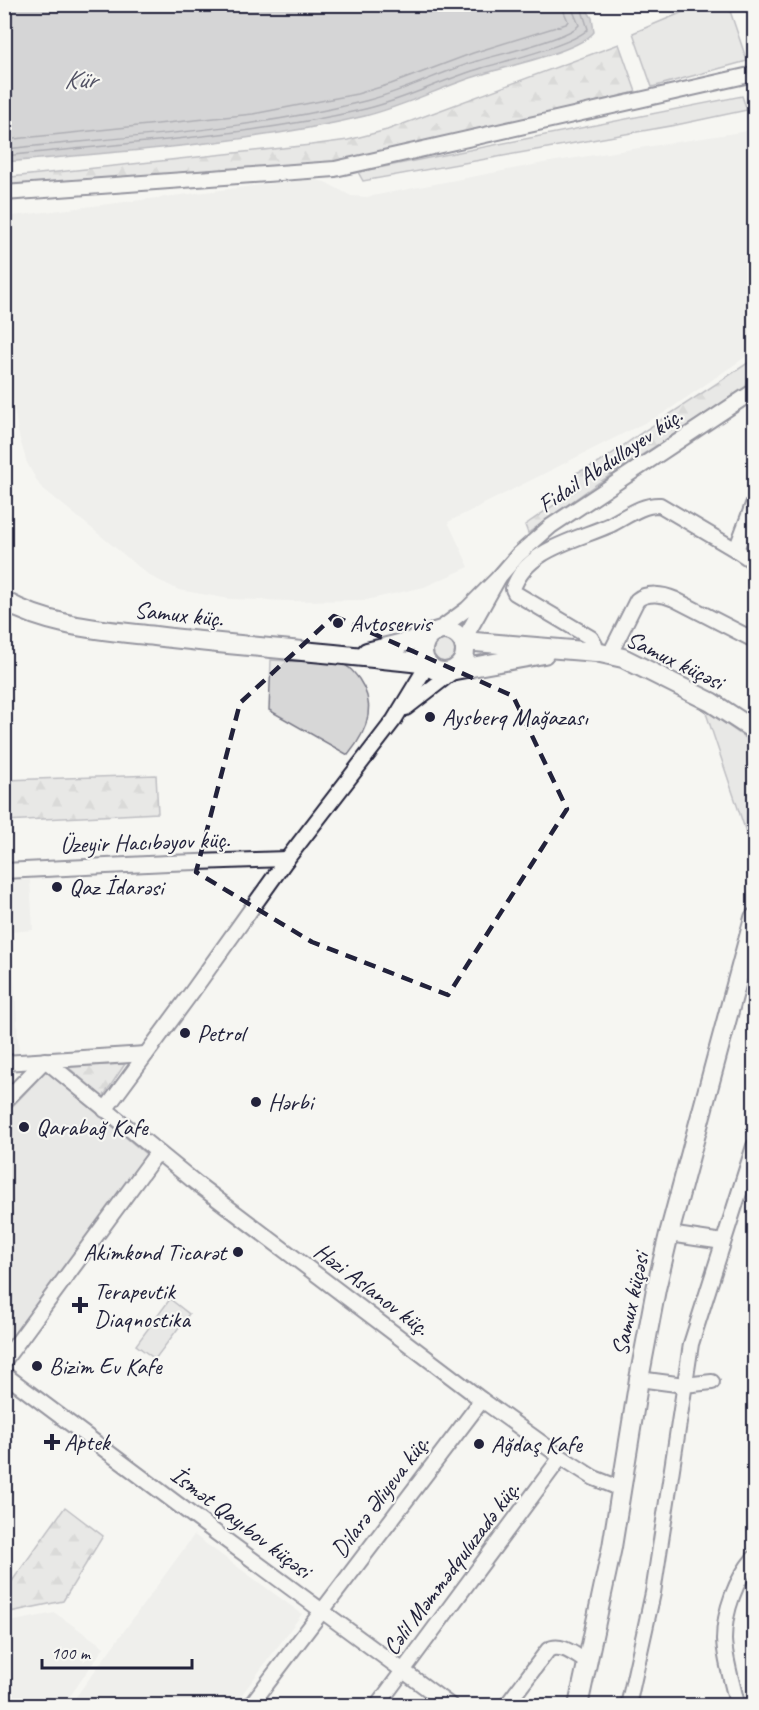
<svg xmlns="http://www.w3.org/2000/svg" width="759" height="1710" viewBox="0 0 759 1710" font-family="Caveat,sans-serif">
  <defs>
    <pattern id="forest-firs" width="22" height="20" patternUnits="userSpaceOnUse" patternTransform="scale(1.5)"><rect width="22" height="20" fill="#d7d7d7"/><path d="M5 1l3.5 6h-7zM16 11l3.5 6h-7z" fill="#b8b8b9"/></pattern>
  </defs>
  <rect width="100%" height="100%" fill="#f6f6f2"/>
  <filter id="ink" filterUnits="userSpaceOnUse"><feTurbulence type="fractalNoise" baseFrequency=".0167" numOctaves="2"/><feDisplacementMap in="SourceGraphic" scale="12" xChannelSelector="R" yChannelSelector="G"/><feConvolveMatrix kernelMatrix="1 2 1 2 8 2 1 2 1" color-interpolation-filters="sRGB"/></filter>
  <g filter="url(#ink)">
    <g fill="#e6e6e4">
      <polygon points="754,130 754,351 664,413 448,522 469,567 424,587 366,600 292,601 230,599 179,590 150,576 40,486 27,463 19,436 10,385 5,386 5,217 310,179 325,182 351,196 367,197 544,163"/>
      <polygon points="30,880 33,930 11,932 19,1052 5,1053 5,881"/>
      <polygon points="194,1535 302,1614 234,1705 70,1705"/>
      <polygon points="55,1613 104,1647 64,1705 5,1705 5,1623"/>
    </g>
    <g fill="#d7d7d7" stroke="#7c7c89" stroke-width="1.5">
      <polygon points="700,5 728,5 747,61 652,87 633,33"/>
      <polygon points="742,96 747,110 676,125 363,181 358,172"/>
      <circle cx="444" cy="651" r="12"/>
      <path d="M 271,660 C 287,661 303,661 318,662 C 324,662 331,661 337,662 C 347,664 353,671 359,679 C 377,705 367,732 348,755 L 269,710 Z"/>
      <polygon points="705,710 750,741 754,746 754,856"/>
      <polygon points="46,1071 147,1155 5,1346 5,1114"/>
      <polygon points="170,1299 189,1314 155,1359 136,1345"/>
    </g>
    <g fill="url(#forest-firs)" stroke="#7c7c89" stroke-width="1.5">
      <polygon points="619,44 636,92 354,160 184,174 5,187 4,180 11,177 311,145 348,140 387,130"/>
      <polygon points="754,359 754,383 598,483 528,533 525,525 577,489 576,473 599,463 638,435"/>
      <polygon points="156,775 158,813 5,821 5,780"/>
      <polygon points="125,1064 103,1097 68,1067"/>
      <polygon points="65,1507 103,1536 63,1601 5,1613 5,1591"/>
    </g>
    <path fill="#adadb3" stroke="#757583" stroke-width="1.5" d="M 584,5 L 592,18 L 594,32 C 578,52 506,66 480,75 C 441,87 405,106 365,116 C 249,144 123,151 5,162 L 5,5 Z"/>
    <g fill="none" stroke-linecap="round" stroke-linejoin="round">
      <g stroke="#5a5a6b" stroke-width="1.5">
        <polyline points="4,140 253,114 357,94 391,84 473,53 566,24 568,21 564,12 563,4"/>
        <path d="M 4,149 C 123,137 245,131 361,102 C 401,93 438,73 477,61 C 497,55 569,38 579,25 L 573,11 L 572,4"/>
        <path d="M 4,156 C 124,143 244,137 361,110 C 403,101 441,80 482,68 C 505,61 573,45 588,29 L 580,4"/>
      </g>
      <g stroke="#22223b" stroke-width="18">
        <g id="minor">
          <polyline points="4,193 335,169 754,74"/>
          <polyline points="736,550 754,562"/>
          <polyline points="499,577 518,555 551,526 754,391"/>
          <polyline points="436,632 467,609 499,577 463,641"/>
          <path d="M 596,652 L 595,645 L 591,638 L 515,593 L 513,589 C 526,549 577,540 610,525 C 626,517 642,504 660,505 L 736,550 L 754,502"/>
          <path d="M 610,654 L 637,600 C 647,592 663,594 674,599 L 754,640"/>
          <polyline points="406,708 455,670"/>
          <polyline points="4,871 168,863 287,859"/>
          <polyline points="743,962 754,965"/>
          <polyline points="4,1063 146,1054"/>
          <polyline points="4,1102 45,1060 196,1183 482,1400 561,1457 594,1478 622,1489"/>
          <polyline points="105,1110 192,992 287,859 394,720 428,664"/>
          <polyline points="669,1234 723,1242"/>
          <polyline points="4,1361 157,1153"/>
          <polyline points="4,1374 204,1524 451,1706"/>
          <polyline points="639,1379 684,1385 712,1382"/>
          <polyline points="250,1706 482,1400"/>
          <polyline points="377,1706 561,1457"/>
          <path d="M 506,1706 L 548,1650 C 561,1642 576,1656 587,1662"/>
          <polyline points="628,1706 653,1593 691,1344 754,1146"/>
          <path d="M 739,1706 L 736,1700 C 732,1681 725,1660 724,1640 C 724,1611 736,1579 754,1558"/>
        </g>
      </g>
      <g stroke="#22223b" stroke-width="22">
        <g id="major">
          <path d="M 4,601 C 50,627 103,630 155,636 C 246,647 337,653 428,664"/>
          <circle cx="444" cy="651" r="21"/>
          <polyline points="463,641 596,652 623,658 711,702 754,730"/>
          <polyline points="367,652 411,641 436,632"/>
          <polyline points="455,670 544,654"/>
          <polyline points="578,1706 612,1547 639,1379 656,1289 669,1234 754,918"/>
        </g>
      </g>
      <use href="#minor" stroke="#f6f6f2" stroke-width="14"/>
      <use href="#major" stroke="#f6f6f2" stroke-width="18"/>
    </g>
  </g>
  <path d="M0 0H759V1710H0ZM 334,616 L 513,696 L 567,809 L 448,995 L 312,942 L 196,872 L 240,703 Z" fill="#f6f6f2" fill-opacity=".55" fill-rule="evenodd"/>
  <path fill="none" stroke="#22223b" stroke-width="4.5" stroke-dasharray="12 8" stroke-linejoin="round" d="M 334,616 L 513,696 L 567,809 L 448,995 L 312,942 L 196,872 L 240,703 Z"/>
  <g fill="#22223b" stroke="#f6f6f2" stroke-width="2">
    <circle cx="338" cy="623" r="6"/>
    <circle cx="430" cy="717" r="6"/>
    <circle cx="57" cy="887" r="6"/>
    <circle cx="185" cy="1033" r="6"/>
    <circle cx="256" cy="1102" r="6"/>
    <circle cx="24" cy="1127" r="6"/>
    <circle cx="238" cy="1252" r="6"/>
    <path d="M77 1296h6v6h6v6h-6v6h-6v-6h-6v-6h6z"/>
    <circle cx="37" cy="1366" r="6"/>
    <path d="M49 1433h6v6h6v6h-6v6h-6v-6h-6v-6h6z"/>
    <circle cx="479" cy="1444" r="6"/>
  </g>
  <g text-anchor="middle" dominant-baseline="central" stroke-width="4.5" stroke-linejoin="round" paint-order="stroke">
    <g font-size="24" fill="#22223b" stroke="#f6f6f2">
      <text transform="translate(610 460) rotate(-34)">Fidail Abdullayev küç.</text>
      <text transform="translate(179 614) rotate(6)">Samux küç.</text>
      <text transform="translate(675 660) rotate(26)">Samux küçəsi</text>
      <text transform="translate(145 842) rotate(-2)">Üzeyir Hacıbəyov küç.</text>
      <text transform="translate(372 1289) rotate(37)">Həzi Aslanov küç.</text>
      <text transform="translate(630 1304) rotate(-78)">Samux küçəsi</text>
      <text transform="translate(380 1496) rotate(-53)">Dilarə Əliyeva küç.</text>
      <text transform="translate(241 1522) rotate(37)">İsmət Qayıbov küçəsi</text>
      <text transform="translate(451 1568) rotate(-53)">Cəlil Məmmədquluzadə küç.</text>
    </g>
    <g font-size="24" fill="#22223b" stroke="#f6f6f2" text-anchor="start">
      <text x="350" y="623">Avtoservis</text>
      <text x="442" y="717">Aysberq Mağazası</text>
      <text x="69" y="887">Qaz İdarəsi</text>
      <text x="197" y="1033">Petrol</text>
      <text x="268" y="1102">Hərbi</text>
      <text x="36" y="1127">Qarabağ Kafe</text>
      <text x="226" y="1252" text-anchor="end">Akimkond Ticarət</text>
      <text x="94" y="1291">Terapevtik<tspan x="94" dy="28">Diaqnostika</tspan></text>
      <text x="49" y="1366">Bizim Ev Kafe</text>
      <text x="64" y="1442">Aptek</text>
      <text x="491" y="1444">Ağdaş Kafe</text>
    </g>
    <g font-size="26" font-style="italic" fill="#535365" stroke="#f6f6f2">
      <text x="80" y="79">Kür</text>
    </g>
  </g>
  <rect width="759" height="1710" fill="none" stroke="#f6f6f2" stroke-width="24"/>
  <rect x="12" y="12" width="735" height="1686" fill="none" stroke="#22223b" stroke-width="2" filter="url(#ink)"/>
  <path d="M42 1659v9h150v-9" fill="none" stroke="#22223b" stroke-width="3"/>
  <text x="51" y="1659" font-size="18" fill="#22223b" stroke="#f6f6f2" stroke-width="4.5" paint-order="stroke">100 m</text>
</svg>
